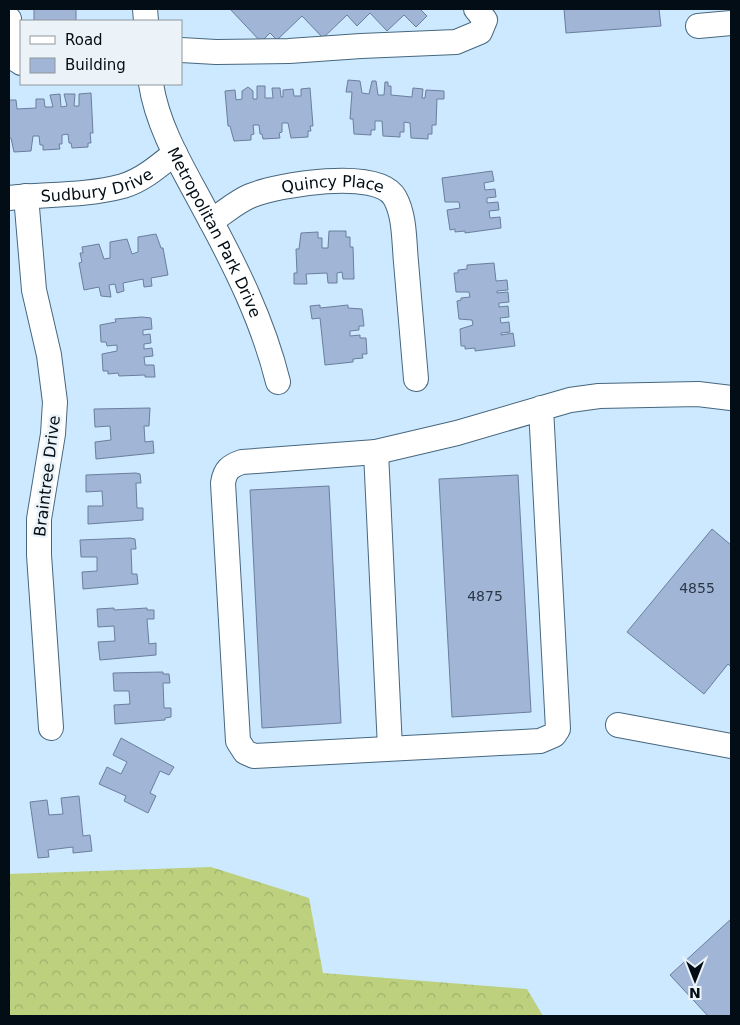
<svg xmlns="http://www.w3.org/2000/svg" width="740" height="1025" viewBox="0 0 740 1025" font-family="'DejaVu Sans',sans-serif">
  <defs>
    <pattern id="forest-crowns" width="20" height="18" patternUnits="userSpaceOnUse" patternTransform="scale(1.25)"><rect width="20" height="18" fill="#bcd07e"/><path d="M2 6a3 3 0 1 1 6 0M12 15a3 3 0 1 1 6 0" fill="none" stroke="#a0b16c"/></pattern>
  </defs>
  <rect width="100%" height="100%" fill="#cce9ff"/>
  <polygon fill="url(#forest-crowns)" points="211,867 309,898 323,973 527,989 543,1016 9,1016 9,874"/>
  <g fill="#a1b5d7" stroke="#6b7e9d">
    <rect x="34" y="9" width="42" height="12"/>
    <polygon points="230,9 420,9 427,16 416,27 404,15 387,31 370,13 357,26 347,15 323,38 302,16 277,40 270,33 261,42"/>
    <polygon points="564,9 659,9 661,26 566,33"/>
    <polygon points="348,80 360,81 362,93 369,94 372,81 376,81 378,95 384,95 385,82 388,82 388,86 391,86 391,95 412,97 413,88 423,89 422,98 425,98 426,90 444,91 444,99 437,99 436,125 432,125 432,134 428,134 428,139 411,138 410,123 404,122 404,132 400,132 400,137 383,136 382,121 375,121 375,130 371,130 371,135 354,134 353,119 350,119 352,92 346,92"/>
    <polygon points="257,86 265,86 265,98 273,98 272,88 280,88 281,97 283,97 283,90 293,89 294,96 301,96 301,89 310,88 313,126 310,126 311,131 308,131 308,137 291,138 288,123 282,123 282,132 279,133 280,138 263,139 262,134 260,134 259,125 253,125 254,134 251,135 251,140 234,141 230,126 228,126 225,91 235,90 236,100 242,99 242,91 248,87 253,91 253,99 257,99"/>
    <polygon points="91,93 93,133 90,133 91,143 88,143 88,147 72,148 71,143 69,143 68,134 62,135 62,144 59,144 60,149 43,150 43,145 40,145 39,136 33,136 31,151 14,152 11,138 9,138 9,100 16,100 17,109 36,108 36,99 44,99 45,107 53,107 50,95 60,94 61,107 67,106 64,94 75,94 74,106 79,106 79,94"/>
    <polygon points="492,171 494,181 484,183 485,190 495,189 496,197 487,198 487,203 498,202 499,210 489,211 490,218 500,217 501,228 465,233 465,231 455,232 455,229 450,230 447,210 460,208 459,202 445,202 442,178"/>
    <polygon points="329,231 346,231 346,237 350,237 350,247 353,247 354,279 343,279 342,272 337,273 337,283 328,283 327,273 306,274 307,284 294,284 294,273 297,273 296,249 299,249 301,233 318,232 318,238 322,238 322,248 328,248"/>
    <polygon points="156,234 161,248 163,248 168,275 151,278 152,286 144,287 143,279 123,283 124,291 117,293 115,284 109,285 111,297 101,296 99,287 84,290 79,263 82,262 80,253 83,253 82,247 99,244 104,259 110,258 110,242 127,239 132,254 138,252 138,237"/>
    <polygon points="494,263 496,281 507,280 508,290 497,291 497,293 508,292 509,302 499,303 499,307 508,306 509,317 500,318 501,323 509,322 510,332 501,333 501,335 513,333 515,346 475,351 475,348 465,349 465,346 461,346 460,329 473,325 472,320 459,319 457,301 461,300 461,298 470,297 469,292 456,292 454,273 458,273 458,270 467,269 467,265"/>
    <polygon points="320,305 320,308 348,305 348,308 362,309 364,326 359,326 359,330 350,331 350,336 360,335 360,338 366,338 367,354 362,354 363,358 353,359 353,362 325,365 320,318 312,319 310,306"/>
    <polygon points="142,317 151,318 152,329 143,330 143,335 150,334 151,343 144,344 144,349 152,348 153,356 144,357 145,365 154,365 155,377 145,377 145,375 119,376 118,373 108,374 108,371 103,371 102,354 117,351 117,345 107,346 106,342 101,342 100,325 116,322 115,319"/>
    <polygon points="150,408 149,426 144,426 145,442 153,441 154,453 96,459 95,442 111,440 110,426 95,427 94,409"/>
    <polygon points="136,473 140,474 141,483 136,483 137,508 143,508 143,520 88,524 88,506 103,506 102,491 86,492 86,475"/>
    <polygon points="518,475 531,712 452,717 439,479"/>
    <polygon points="329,486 341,723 262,728 250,490"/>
    <polygon points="712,529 731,545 731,667 728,664 704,694 627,632"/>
    <polygon points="130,538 135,539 136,549 131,549 132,574 137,574 138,584 83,589 82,572 97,571 97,557 81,557 80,540"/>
    <polygon points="114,608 114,610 147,608 147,610 154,610 154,619 147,619 149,644 156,643 156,655 100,660 98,642 115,641 114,626 98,627 97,609"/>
    <polygon points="163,672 163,674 169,674 170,683 163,683 164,708 171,708 171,717 165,718 165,720 115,724 114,705 130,704 129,691 114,691 113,673"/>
    <polygon points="121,738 174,767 169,775 160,771 150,793 156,796 148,813 124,801 126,796 99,784 107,767 121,774 127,762 113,755"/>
    <polygon points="79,796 83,836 90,835 92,851 73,853 73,847 48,850 49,857 38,858 30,802 47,800 49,815 63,814 61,798"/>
    <polygon points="731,919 731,1016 708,1016 670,975"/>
  </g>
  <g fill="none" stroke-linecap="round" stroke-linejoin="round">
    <g stroke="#47677e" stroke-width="26">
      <g id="minor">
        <polyline points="145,9 146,21"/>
        <path d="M 9,19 C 10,34 6,55 21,63"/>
        <polyline points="698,26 731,23"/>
        <polyline points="181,50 216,52 289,51 361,46 456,42 480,32 485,20 476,9"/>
        <path id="s1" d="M 151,84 C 158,129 184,170 205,210 C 235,265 263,321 278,382"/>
        <polyline points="26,196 34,290 49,355 55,402 53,434 39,519 39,555 51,728"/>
        <path id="s2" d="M 9,198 C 47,194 86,196 123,186 C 143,180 160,165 175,153"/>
        <path id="s3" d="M 211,221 C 224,213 236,202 250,196 C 276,185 379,167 395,198 C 405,216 404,242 406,262 C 409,301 413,340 416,379"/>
        <path d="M 541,408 L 558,729 L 554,735 L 540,741 L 254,756 L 245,752 L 238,741 L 223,483 C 225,470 230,466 242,462 L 376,452 L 457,433 L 570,400 L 599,396 L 698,394 L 731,398"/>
        <polyline points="376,452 390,748"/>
        <polyline points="618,725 731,746"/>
      </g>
    </g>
    <use href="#minor" stroke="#fff" stroke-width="24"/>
  </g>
  <g text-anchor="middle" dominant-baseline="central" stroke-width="5" stroke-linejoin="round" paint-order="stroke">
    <g font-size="14" fill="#2a3746">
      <text x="697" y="588">4855</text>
      <text x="485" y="596">4875</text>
    </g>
    <g font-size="16" fill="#020d15" stroke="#ecf3f8">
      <text stroke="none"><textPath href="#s2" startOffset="89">Sudbury Drive</textPath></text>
      <text stroke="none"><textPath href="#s3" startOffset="131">Quincy Place</textPath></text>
      <text stroke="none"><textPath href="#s1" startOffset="162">Metropolitan Park Drive</textPath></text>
      <text transform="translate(47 476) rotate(-83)">Braintree Drive</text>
    </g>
  </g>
  <rect width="740" height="1025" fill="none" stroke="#020d15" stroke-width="20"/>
  <rect x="20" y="20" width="162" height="65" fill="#ecf3f8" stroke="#8e979d"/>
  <rect x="30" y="36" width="25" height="8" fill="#ffffff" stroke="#8e979d"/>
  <text x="65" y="45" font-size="15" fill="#020d15">Road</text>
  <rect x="30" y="58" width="25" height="15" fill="#a1b5d7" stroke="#8e979d"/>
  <text x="65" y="70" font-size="15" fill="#020d15">Building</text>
  <g transform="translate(695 980) rotate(180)" stroke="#ecf3f8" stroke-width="4" paint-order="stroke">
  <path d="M0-4L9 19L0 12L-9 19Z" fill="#020d15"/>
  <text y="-8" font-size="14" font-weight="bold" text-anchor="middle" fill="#020d15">N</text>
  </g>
</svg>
